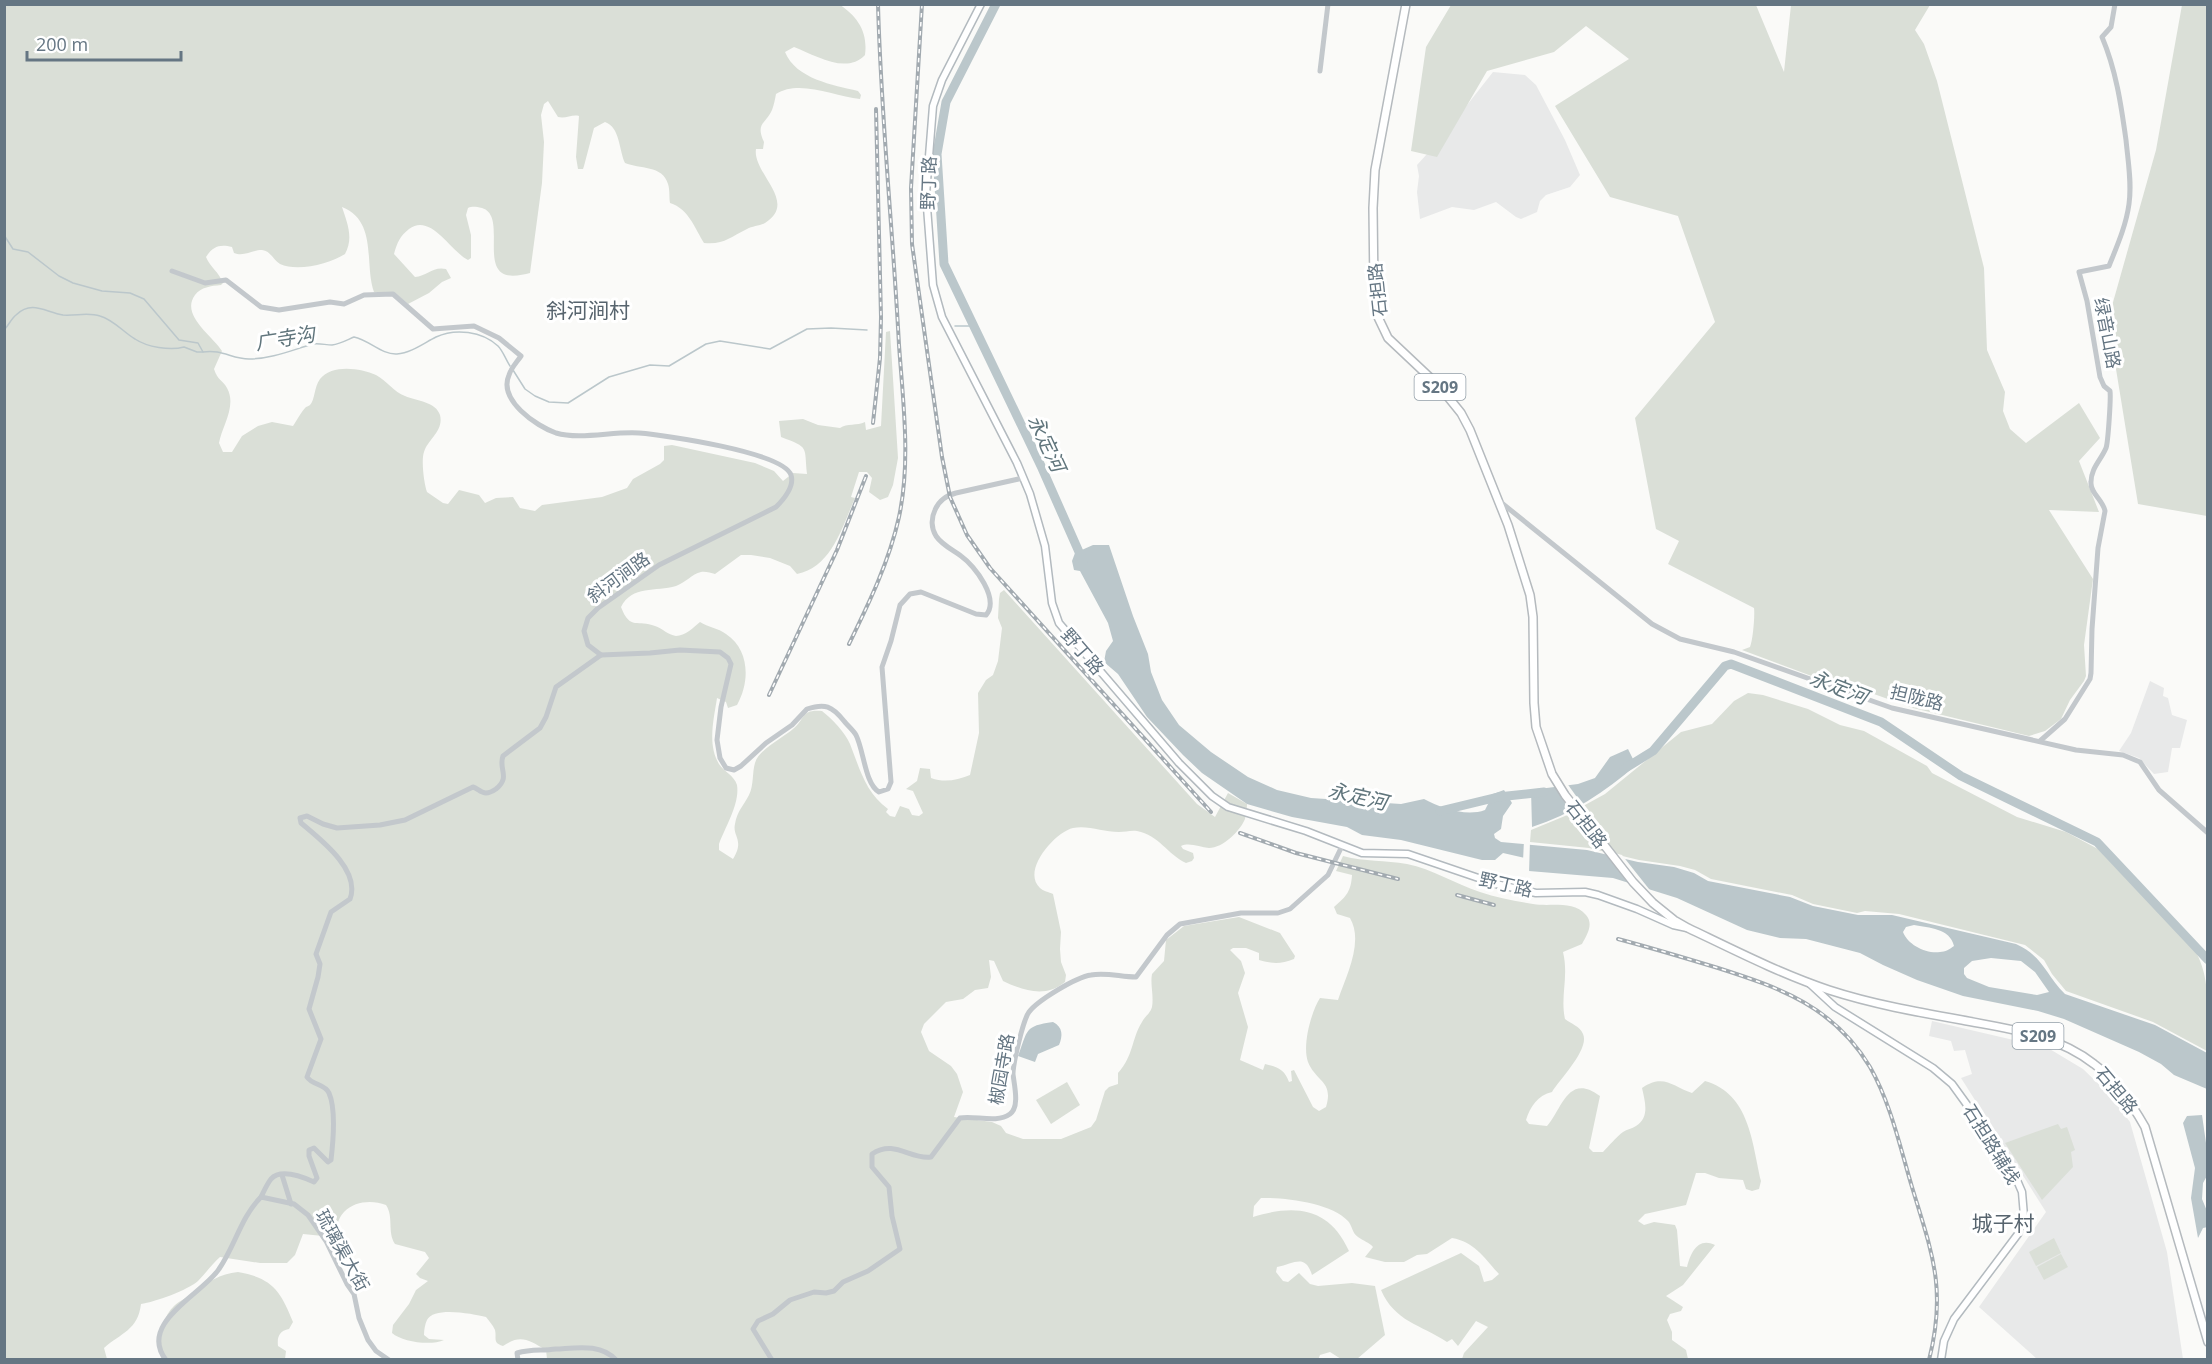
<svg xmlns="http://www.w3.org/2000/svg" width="2212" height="1364" viewBox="0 0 2212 1364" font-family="'Open Sans','Noto Sans SC',sans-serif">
  <rect width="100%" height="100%" fill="#fafaf8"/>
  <g fill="#e8e9e9">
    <polygon points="1493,72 1525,75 1536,85 1565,140 1580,175 1570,187 1546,195 1540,201 1537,212 1521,219 1516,217 1496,202 1474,210 1452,207 1420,219 1417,192 1419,176 1417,165 1438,142"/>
    <polygon points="2150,681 2164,688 2163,696 2168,698 2172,715 2187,720 2180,748 2172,748 2168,772 2154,774 2139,758 2119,751 2131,733"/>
    <polygon points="1932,1021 2048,1048 2083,1069 2110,1095 2130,1122 2167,1252 2183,1359 2037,1359 1979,1307 2046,1212 1961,1078 1972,1074 1965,1050 1954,1051 1951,1041 1929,1036"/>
  </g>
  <g fill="#dadfd7">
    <path d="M 839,4 C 858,17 868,32 865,55 C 846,75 815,55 794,47 L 785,52 C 796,79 833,85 858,91 L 861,95 L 860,99 C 834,96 799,79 776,94 C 775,99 774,105 772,110 C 766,124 755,123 764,142 L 763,149 L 756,149 C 752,173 799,202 765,223 C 760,226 752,226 747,229 C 730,237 724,245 704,243 C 695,229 689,209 670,203 C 669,197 670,190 668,184 C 663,165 639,169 625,163 C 619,150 620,127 605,122 L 594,128 L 584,166 L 583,169 L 578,169 L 576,157 L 579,116 C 572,114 566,119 558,117 L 548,101 L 544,104 L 541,115 L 544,142 L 542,183 L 530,273 C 522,275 509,278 502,273 C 484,261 505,215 482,208 C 476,207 473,206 468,208 L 466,215 L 471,235 L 471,258 L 468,260 C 450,251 431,213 409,229 C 400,236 397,243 394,254 L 415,277 C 427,276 433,266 446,269 L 451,278 L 442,282 L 429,293 L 408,304 L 394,292 L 374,292 C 364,265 378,221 342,207 C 347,222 354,238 345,254 C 330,264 297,272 280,264 C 273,260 271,251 262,250 C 252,250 244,257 234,253 L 232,247 C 220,244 213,246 206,257 C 210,267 219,272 223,283 L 221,285 C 211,286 201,287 195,295 C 180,315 213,336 222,351 L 214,369 C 218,381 222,379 227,388 C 237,406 222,426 219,443 L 223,452 L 232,452 L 242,436 L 258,426 L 272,422 L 293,426 C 297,420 301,412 306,407 C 308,406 309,406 310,405 C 315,400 314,387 320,379 C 332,364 360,368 376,375 C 387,381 394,392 405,396 C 417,401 436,402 440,415 C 444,431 428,439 424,452 C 421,460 424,484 427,492 L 443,503 L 448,504 L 459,490 L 479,495 L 485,503 L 496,498 L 513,497 L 520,508 L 535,511 L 542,505 L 602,497 L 627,488 L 633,479 L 660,464 L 664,460 L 664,446 L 672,445 L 755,463 L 774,471 L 783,481 L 793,473 L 807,474 C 804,446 810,448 781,437 L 779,421 L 803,419 L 818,425 L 840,428 C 847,423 857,426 865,422 L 866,430 L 881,426 L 886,332 L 890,331 L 898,458 L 893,485 L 888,497 L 880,500 L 869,492 L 872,478 L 867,472 L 859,472 L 851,497 L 855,498 C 842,527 832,567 797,574 L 790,566 L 770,558 L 751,555 L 741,555 L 715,574 C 711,573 705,571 701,572 C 692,574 685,583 676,586 C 656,592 632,585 621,607 C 630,631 638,619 655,626 C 662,628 668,635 676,636 C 685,636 694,627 700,622 C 708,627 718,628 726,634 C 750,650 750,682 737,705 L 728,708 L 726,702 L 717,698 C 714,718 707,745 719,764 C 724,772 734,775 737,785 C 740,804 725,827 719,844 L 719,850 L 733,859 C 745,840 732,836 735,824 C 737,811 744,805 749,795 C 754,785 752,773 755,763 C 759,749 783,738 793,729 C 806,718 801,709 822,711 C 832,719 845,732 850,744 C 860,769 865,792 888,809 L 886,812 L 890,816 L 895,817 L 900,806 L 909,809 L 912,815 L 919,816 L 923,813 L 913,791 L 906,789 L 917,781 L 920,768 L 930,769 L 931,778 C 945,783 957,780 970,775 L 979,733 L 978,693 L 986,680 L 993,675 L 998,661 L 1002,628 L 998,618 L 999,599 L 1000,593 L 1004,590 L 1197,804 L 1215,817 L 1228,793 L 1247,804 C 1247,809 1246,814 1245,819 C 1240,831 1223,848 1209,848 C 1200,847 1189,842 1181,846 L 1183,849 L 1193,853 L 1194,858 L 1192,861 L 1186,863 C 1167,854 1159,835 1137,831 C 1131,830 1125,832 1119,832 C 1103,832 1088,825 1073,828 C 1055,832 1021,871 1040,888 C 1043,891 1049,892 1053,894 L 1061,932 L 1060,949 L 1061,962 L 1066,975 L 1065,982 C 1046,998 1024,991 1003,981 L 994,961 L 989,960 L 991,977 L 988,988 L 975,990 L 963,999 L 946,1002 L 924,1024 L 921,1032 L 929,1051 L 951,1066 L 957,1074 L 963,1092 L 954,1117 L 992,1122 L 1001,1126 L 1006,1133 L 1023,1139 L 1061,1139 L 1091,1127 L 1096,1120 L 1105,1091 L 1109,1087 L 1118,1084 L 1118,1073 C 1134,1055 1131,1040 1142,1022 C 1145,1016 1150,1014 1152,1007 C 1154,995 1150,985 1152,974 L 1164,961 L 1166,940 L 1184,926 L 1239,917 L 1280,933 L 1295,956 L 1294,959 C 1281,964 1273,964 1259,960 L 1259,953 L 1246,948 L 1233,948 L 1230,950 L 1241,961 L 1245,973 L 1238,993 L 1248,1027 L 1240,1060 L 1263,1070 L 1265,1064 C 1278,1067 1285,1070 1289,1082 L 1292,1081 L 1291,1071 L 1294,1070 L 1313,1107 L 1319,1111 L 1326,1107 C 1334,1081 1316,1082 1308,1062 C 1302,1046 1311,1012 1320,998 L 1338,1000 C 1346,976 1364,942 1350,918 L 1337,914 L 1334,907 C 1347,896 1351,891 1352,875 L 1336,871 L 1343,856 C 1365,862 1385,860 1407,864 C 1432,869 1456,884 1480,892 C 1497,898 1515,901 1533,904 C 1550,907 1573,900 1586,915 C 1594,924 1587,935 1582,944 L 1563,952 C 1569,977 1560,996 1565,1019 C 1571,1024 1580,1026 1583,1034 C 1590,1049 1560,1079 1552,1092 C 1538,1095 1530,1107 1526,1120 L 1529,1124 L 1547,1126 C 1562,1109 1568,1072 1600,1096 L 1589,1148 L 1593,1152 L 1603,1152 C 1609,1146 1616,1137 1623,1132 C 1627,1129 1632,1129 1636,1126 C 1650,1117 1645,1102 1642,1088 C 1664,1073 1673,1087 1692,1093 L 1705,1081 C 1750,1094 1752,1143 1761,1181 L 1759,1189 L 1752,1191 L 1746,1189 L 1743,1180 L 1719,1178 L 1705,1173 L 1696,1173 L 1686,1205 L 1645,1214 L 1638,1221 L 1644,1225 L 1654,1222 L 1675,1225 L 1677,1230 L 1680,1266 L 1687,1267 C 1691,1252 1698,1237 1715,1245 L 1683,1285 L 1666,1296 L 1683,1307 L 1681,1311 L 1670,1314 L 1667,1320 L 1672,1332 L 1672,1340 L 1686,1350 L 1688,1359 L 1462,1359 L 1464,1353 L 1488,1327 L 1476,1321 L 1458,1346 L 1452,1339 L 1447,1342 C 1420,1324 1395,1322 1381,1290 L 1461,1253 L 1479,1266 L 1484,1282 L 1492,1280 L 1499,1274 C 1484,1258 1475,1242 1452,1238 L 1427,1254 L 1417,1255 L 1404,1262 L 1385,1262 L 1365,1257 L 1373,1247 C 1369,1242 1363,1241 1358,1237 C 1352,1233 1352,1225 1348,1221 C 1332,1203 1284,1197 1261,1198 L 1254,1206 L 1253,1217 C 1295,1204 1329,1207 1349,1251 L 1312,1275 C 1305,1253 1294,1264 1277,1267 L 1276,1272 L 1283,1281 L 1288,1282 L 1299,1273 L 1310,1284 L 1318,1286 L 1352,1283 L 1375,1286 L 1385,1335 L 1357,1359 L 1341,1359 L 1330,1352 L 1320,1355 L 1318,1360 L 547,1359 L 546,1350 C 528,1340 521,1334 503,1346 C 492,1343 497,1338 495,1330 C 493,1325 489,1321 486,1317 C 473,1314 434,1306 427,1320 C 425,1324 424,1330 424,1335 L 429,1339 L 444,1340 C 431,1346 402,1342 392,1333 L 393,1325 L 409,1304 L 416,1290 L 428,1281 L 420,1278 L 416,1274 L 429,1258 L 425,1252 L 395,1244 C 387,1232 394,1217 386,1205 C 372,1200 355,1201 344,1212 C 338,1218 337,1228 332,1233 L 323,1236 L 303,1234 L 295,1255 L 287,1263 L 260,1263 L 220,1257 C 212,1264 206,1273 198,1281 C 188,1290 155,1302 141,1304 C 138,1330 121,1333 104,1348 L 107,1359 L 5,1360 L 5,5 Z"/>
    <path d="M 1451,5 L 1756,5 L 1784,72 L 1791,5 L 1930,5 L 1915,30 L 1924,44 L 1937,81 L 1984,268 L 1987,350 L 2005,392 L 2003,411 L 2010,429 L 2026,443 L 2079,403 L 2100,438 L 2079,461 L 2099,512 L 2049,510 L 2093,579 L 2084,645 L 2086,676 L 2084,681 L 2070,700 L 2061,719 L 2045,731 L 2029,736 L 1913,708 L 1846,684 L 1833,684 L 1742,650 L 1750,647 C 1753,640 1755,615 1754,608 L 1668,564 L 1679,541 L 1656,529 L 1635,418 L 1715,322 L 1678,216 L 1610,197 L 1555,106 L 1629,59 L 1586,26 L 1554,52 L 1487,71 L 1437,157 L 1411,151 L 1426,47 Z"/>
    <polygon points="2182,5 2207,5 2207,516 2138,504 2108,320 2156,150"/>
    <path d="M 1748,693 L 1763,695 L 1808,709 L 1840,725 L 1864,731 L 1927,766 L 1932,773 L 2017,817 L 2066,832 L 2098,849 L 2196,952 C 2212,982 2207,1018 2207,1051 L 2153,1022 L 2066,991 L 2052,974 L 2044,960 L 2025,945 L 1899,914 L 1865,911 L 1857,913 L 1813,904 L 1792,895 L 1711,879 L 1695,870 L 1680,866 L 1639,860 L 1589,848 L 1530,842 L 1531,830 L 1565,816 L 1605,794 L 1681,732 L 1712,724 L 1734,701 Z"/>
    <polygon points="1067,1082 1080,1105 1051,1124 1036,1100"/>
    <polygon points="2058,1124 2061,1129 2067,1127 2075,1150 2071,1152 2073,1167 2042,1200 2005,1143"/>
    <polygon points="2054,1238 2061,1253 2036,1266 2029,1252"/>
    <polygon points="2061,1254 2068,1267 2044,1280 2037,1267"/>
    <path d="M 238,1272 C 273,1278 281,1292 293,1322 L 289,1329 C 279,1331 277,1337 278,1346 L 286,1351 L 285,1359 L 162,1360 C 159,1343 160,1319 174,1306 C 179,1301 187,1298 193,1293 C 207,1282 220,1274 238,1272 Z"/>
  </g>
  <g fill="#bbc7cb" fill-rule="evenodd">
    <path d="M 1093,545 L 1109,545 L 1133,616 L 1148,654 L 1151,672 L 1162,700 L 1179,725 L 1211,752 L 1248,777 L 1277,790 L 1311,798 L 1401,804 L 1424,799 C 1441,808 1466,817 1485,810 L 1493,794 L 1504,790 L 1512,803 L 1503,816 L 1501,829 L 1494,834 L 1495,838 L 1501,842 L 1587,850 L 1638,862 L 1674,867 L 1694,873 L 1708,881 L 1790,897 L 1813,906 L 1858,915 L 1892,915 L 2016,944 C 2044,957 2045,974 2065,994 L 2155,1025 L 2207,1053 L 2207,1089 L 2174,1075 L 2161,1064 L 2139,1052 L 2064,1019 L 2038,1011 L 1963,996 L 1917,980 L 1883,965 L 1860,953 L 1806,939 L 1780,938 L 1747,930 L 1677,898 L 1613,878 L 1529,871 L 1529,859 L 1503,853 L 1495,860 L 1482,860 L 1401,840 L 1362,835 L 1347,827 L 1292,817 L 1247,804 L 1202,773 L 1183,755 L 1147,717 L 1118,674 L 1104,662 L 1106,651 L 1113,641 L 1108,623 L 1080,571 L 1074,570 L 1072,561 L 1075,553 ZM 1914,925 C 1929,928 1950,928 1954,946 C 1950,949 1945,952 1940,952 C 1926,954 1908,945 1903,932 L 1906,927 ZM 1991,958 L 2021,961 L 2035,972 L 2049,992 L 2037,995 L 1989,987 L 1967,978 L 1964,974 L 1964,968 L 1972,961 Z"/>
    <path d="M 1628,749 L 1636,765 C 1605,792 1572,814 1532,827 L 1531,790 L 1578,784 L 1595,778 L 1610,757 Z"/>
    <path d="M 1053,1022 C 1063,1027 1063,1036 1059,1045 L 1038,1054 L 1035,1062 L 1018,1056 C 1028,1030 1024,1026 1053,1022 Z"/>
    <polygon points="2202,1115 2207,1150 2208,1174 2203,1183 2202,1199 2207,1211 2208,1227 2203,1228 2198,1238 2191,1198 2195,1168 2183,1123 2187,1116"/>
  </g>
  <g fill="#fafaf8">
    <polygon points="1566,782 1584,807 1573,813 1553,784"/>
    <polygon points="1524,840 1530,841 1529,874 1526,872 1526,862 1523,861"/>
    <polygon points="1603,850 1622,855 1653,894 1632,887"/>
  </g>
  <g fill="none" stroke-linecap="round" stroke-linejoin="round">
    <g stroke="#bbc7cb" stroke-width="1.5">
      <path d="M 4,235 L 13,249 L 28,252 L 59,276 L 73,283 L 102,291 L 130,293 L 144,299 L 179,340 L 198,343 L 203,352 C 222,349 232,359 249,359 C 272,359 292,350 313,344 C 319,343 326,345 332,345 C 340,344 347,340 354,337 C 369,340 382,355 397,354 C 411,353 424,343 436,337 C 455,328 482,331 498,346 C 503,351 506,360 510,366"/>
      <polyline points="955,326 973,326"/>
      <path d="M 4,330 C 9,325 11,319 16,315 C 32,300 45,312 63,315 C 76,316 88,312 100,316 C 114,320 123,332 135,339 C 147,347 170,351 184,347 L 197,352 L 203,352"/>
      <polyline points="513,370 525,389 535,396 549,402 568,403 609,377 650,365 669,366 706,344 720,341 770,349 807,329 831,328 867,330"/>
    </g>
    <g stroke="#bbc7cb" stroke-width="9">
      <polyline points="996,4 946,102 937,154 944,264 1041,466 1083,561"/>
      <polyline points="1624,769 1653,751 1725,666 1731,664 1881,722 1961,776 2097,842 2208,960"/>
      <polyline points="1440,811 1498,797 1544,792"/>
    </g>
    <g stroke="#b3babf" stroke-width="9">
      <g id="secondary">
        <polyline points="981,4 942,80 933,106 926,194 933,285 942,317 1017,463 1030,494 1045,546 1052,603 1059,623 1179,763 1212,796 1228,807 1306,831 1362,853 1408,854 1496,884 1536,893 1585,892 1598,895 1637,909 1673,925 1687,928"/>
        <polyline points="1809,983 1835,1007 1933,1068 1952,1084 1986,1131 2016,1178 2022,1192 2024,1216 2018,1234 1954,1319 1944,1341 1941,1360"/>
      </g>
    </g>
    <g stroke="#b5babe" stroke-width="10">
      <path id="primary" d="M 1406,4 L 1375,170 L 1373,208 L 1374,290 L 1377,315 L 1388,338 L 1440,387 L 1461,413 L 1470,430 L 1508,525 L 1530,595 L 1533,617 L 1534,703 L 1536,727 L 1552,774 L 1565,795 L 1633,882 L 1653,903 L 1674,920 L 1688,928 C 1734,950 1781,974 1829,990 C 1872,1004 1917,1012 1962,1020 C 2008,1029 2056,1034 2094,1064 C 2116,1080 2132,1104 2145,1127 L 2208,1342"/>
    </g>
    <g stroke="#c3c8cc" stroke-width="5">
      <polyline points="1320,71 1328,4"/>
      <path d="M 172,271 L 205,283 L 226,280 L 261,307 L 279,310 L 330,302 L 344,304 L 364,295 L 393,294 L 433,329 L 474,326 L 499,338 L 521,356 C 517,362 511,368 509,375 C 498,400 536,426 556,433 C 580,440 614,431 639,433 C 664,435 783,452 791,475 C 795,487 783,500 776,507 L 659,565 L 598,608 L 588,618 L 584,631 L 588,645 L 601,655 L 650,653 L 680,650 L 720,652 L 728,658 L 731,664 L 721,707 L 717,740 L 720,758 L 726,768 L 734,770 L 741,766 L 766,743 L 792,725 L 807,709 C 825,703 832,706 844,721 C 847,725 853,730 856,735 C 864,751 865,784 879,792 L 888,789 L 891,782 L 882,667 L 891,641 L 900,605 L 910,594 L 921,592 L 976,614 L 986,615 C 1000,599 975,566 961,556 C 953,550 942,545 936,536 C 931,528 931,518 935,510 C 939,500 946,496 956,493 L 1023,478"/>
      <polyline points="1498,500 1652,624 1680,639 1734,652 1892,708 2076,750 2123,755 2140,762 2159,790 2208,833"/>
      <path d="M 2040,741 L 2065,719 L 2090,679 L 2091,673 L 2092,629 L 2098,548 L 2105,511 C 2103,500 2090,493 2091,482 C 2091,468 2101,460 2106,448 C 2108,443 2111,398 2110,391 L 2104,386 L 2100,377 L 2087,301 L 2079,272 L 2109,266 C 2117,246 2126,226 2129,204 C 2132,183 2128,161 2126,140 C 2121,104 2116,70 2102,37 L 2111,27 L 2115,4"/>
      <polyline points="282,1175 291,1204"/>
      <path d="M 261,1197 C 264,1191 267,1184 271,1179 C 281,1168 303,1177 314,1182 L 317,1178 L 309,1156 L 309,1150 L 314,1148 L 328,1162 L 331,1160 C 333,1143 336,1109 329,1093 C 325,1084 312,1085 307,1077 L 321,1039 L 309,1009 L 318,977 L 320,964 L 316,954 L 331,912 L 350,899 C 361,870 320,839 301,823 L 300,818 L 307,816 L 323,824 L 337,828 L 380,825 L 405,820 L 473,787 C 477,788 481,793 486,793 C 490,793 493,791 496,789 C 511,777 498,769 503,756 L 540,728 L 546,717 L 556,687 L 601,655"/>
      <path d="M 166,1360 C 137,1323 203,1294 219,1269 C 235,1246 241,1217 261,1197 L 294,1204 L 308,1215 L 326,1241 L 347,1284 L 354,1294 L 359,1318 L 368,1340 L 376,1351 L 389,1360"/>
      <path d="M 518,1360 L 517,1353 C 532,1349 541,1351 556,1349 C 576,1348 601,1343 616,1360"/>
      <path d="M 772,1360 L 753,1329 L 758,1321 L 773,1314 L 790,1300 L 814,1292 L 826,1293 L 834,1291 L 843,1282 L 868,1271 L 900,1249 L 892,1216 L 889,1187 L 872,1167 L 872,1154 C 895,1139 910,1160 931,1157 L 960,1118 C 975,1115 996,1124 1010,1114 C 1020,1107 1014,1084 1013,1074 C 1013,1064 1023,1020 1029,1012 C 1037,1001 1076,977 1091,975 C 1106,972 1121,977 1136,977 L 1167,935 L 1180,924 L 1241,913 L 1278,913 L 1290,909 L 1328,875 L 1342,846"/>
    </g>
    <use href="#secondary" stroke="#fff" stroke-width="6"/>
    <use href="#primary" stroke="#fff" stroke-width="7"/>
    <g stroke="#a2aab0" stroke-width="4">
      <g id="rail">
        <polyline points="922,4 911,188 912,244 942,457 950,497 967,535 990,568 1211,812"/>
        <polyline points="873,423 880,358 881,317 876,109"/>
        <path d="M 849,644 C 869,603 889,562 899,517 C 911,461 903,402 899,345 C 893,232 881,118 878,4"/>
        <polyline points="769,695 837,550 866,476"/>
        <polyline points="1240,833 1296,853 1398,879"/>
        <polyline points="1457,895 1494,905"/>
        <path d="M 1618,939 C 1652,948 1685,958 1718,968 C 1781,988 1834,1007 1870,1067 C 1891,1104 1900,1147 1912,1187 C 1932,1253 1947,1289 1929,1360"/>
      </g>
    </g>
    <use href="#rail" stroke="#fff" stroke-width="1.5" stroke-dasharray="4.5" stroke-linecap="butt"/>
  </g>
  <g text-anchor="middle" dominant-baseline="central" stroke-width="6" stroke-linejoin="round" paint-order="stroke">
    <g fill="#fff" stroke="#939fa8" stroke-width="1.5">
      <rect x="1414.5" y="374" width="51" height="26" rx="4.5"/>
      <rect x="2012.5" y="1023" width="51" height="26" rx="4.5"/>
    </g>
    <g font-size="16" font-weight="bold" fill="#657683">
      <text x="1440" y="387">S209</text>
      <text x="2038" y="1036">S209</text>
    </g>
    <g font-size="18" fill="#657683" stroke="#fff">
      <text transform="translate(928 183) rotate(-88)">野丁路</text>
      <text transform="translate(1377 290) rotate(-96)">石担路</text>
      <text transform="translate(2108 333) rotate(79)">绿音山路</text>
      <text transform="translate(618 577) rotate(-36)">斜河涧路</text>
      <text transform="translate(1083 651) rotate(49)">野丁路</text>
      <text transform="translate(1917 697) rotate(14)">担陇路</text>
      <text transform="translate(1587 824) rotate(52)">石担路</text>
      <text transform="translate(1506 884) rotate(13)">野丁路</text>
      <text transform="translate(1001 1069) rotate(-80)">椒园寺路</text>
      <text transform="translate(2117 1090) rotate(50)">石担路</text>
      <text transform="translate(1992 1144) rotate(58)">石担路辅线</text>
      <text transform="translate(343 1250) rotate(61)">琉璃渠大街</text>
    </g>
    <g font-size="20" font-style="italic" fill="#60757c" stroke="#fff">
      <text transform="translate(285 338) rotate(-9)">广寺沟</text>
      <text transform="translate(1047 443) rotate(65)">永定河</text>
      <text transform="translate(1839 687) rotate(21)">永定河</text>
      <text transform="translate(1358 796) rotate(13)">永定河</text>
    </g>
    <g font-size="21" fill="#57646e" stroke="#fff">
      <text x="588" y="310">斜河涧村</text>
      <text x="2003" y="1223">城子村</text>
    </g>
  </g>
  <rect width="2212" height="1364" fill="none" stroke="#657683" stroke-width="12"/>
  <path d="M27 51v9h154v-9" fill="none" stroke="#657683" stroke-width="3"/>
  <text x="36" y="51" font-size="18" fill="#657683" stroke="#ffffff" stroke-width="4.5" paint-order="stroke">200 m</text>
</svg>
